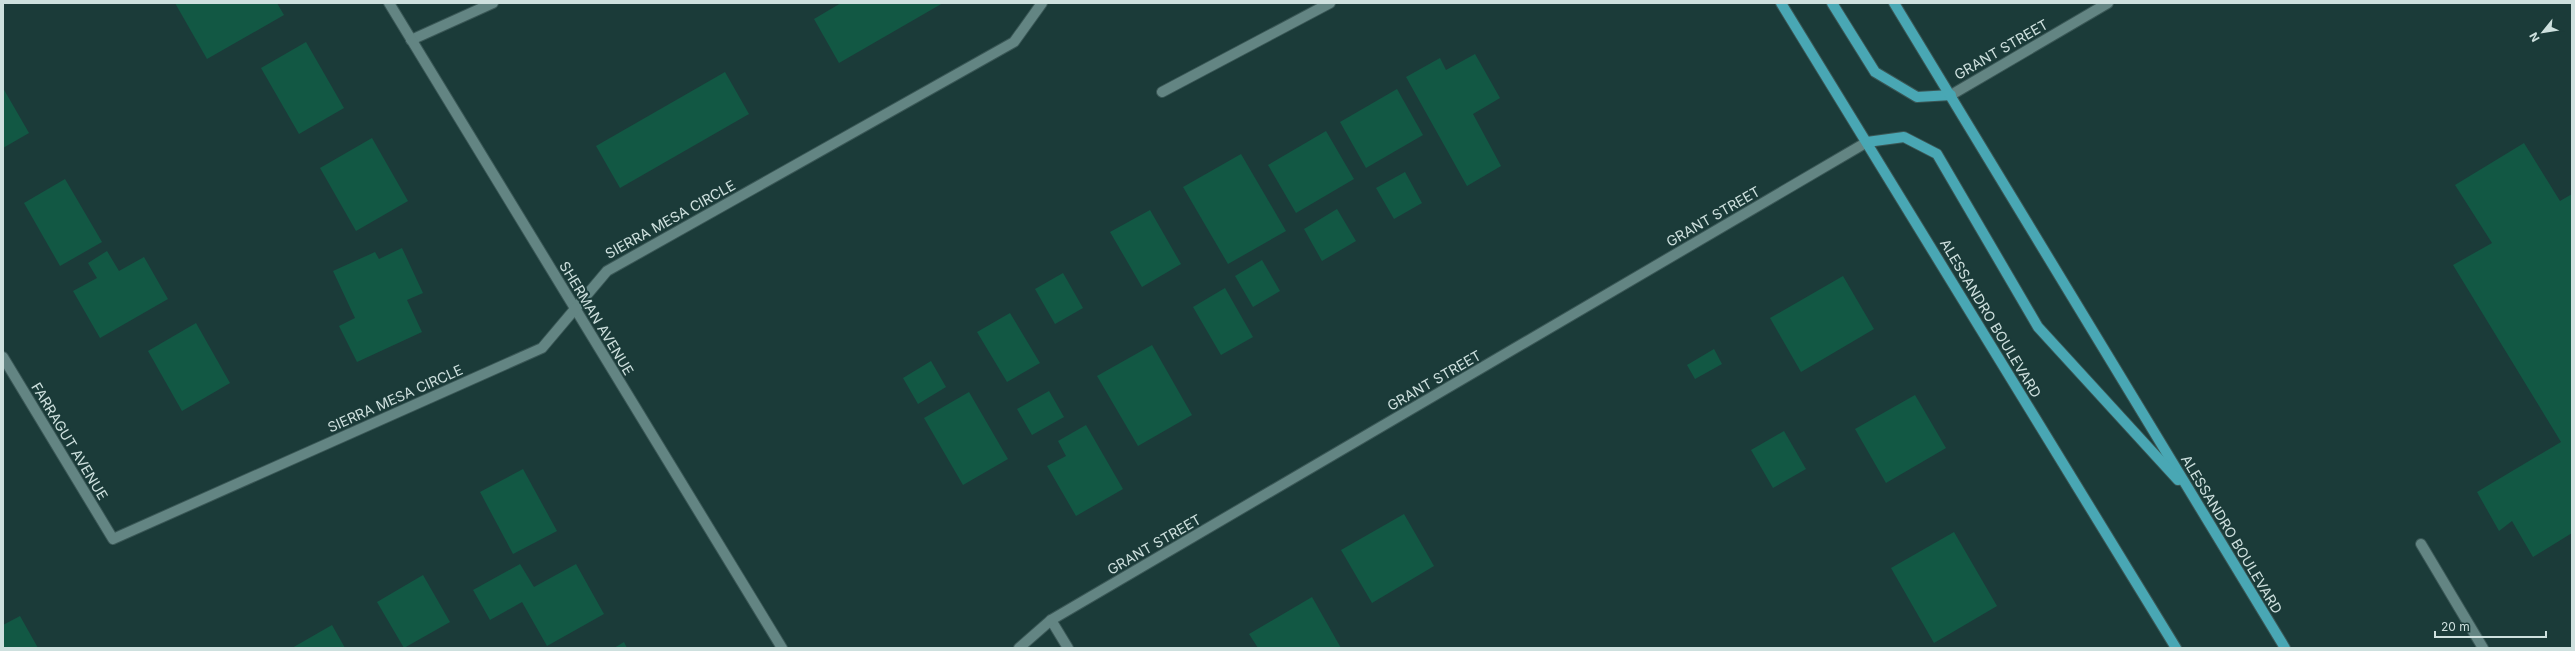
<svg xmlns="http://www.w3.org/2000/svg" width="2575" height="651" viewBox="0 0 2575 651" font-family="Inter,sans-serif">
  <rect width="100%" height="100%" fill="#1b3b39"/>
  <g fill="#125844">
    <polygon points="175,3 277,3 284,15 207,59"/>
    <polygon points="841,3 943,3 839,63 814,19"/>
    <polygon points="306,42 344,108 299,134 261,68"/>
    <polygon points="1475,54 1500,98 1473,114 1501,166 1467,186 1406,77 1440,58 1446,70"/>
    <polygon points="725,72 749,114 620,188 596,146"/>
    <polygon points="3,88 29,133 3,148"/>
    <polygon points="1397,89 1423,135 1366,168 1340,122"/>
    <polygon points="1326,131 1354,179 1296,213 1268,165"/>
    <polygon points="372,138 408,201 356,231 320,168"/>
    <polygon points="2524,143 2560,201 2572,194 2572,533 2533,557 2512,521 2499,531 2477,492 2561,442 2453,265 2492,243 2455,185"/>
    <polygon points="1241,154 1286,231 1228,264 1183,187"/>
    <polygon points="1405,172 1422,203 1394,219 1376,188"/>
    <polygon points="65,179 102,242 60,266 24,203"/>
    <polygon points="1337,209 1356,241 1322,261 1304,229"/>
    <polygon points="1150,210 1181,264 1142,287 1110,232"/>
    <polygon points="402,248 423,293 407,300 422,332 357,362 339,326 355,318 333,271 375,252 379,259"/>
    <polygon points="107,251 119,271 144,257 168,299 100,338 73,291 97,278 88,263"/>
    <polygon points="1262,260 1280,291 1253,307 1235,276"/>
    <polygon points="1063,273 1083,308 1055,324 1035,289"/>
    <polygon points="1843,276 1874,329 1801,372 1770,318"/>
    <polygon points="1225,288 1253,337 1221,355 1193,307"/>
    <polygon points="1010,313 1040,363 1007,382 977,332"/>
    <polygon points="196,323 230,383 182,411 148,351"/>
    <polygon points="1152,345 1192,415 1138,446 1097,376"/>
    <polygon points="1714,349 1722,364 1695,379 1687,365"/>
    <polygon points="931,361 946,387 918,404 903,378"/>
    <polygon points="1049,391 1064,417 1032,435 1017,409"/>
    <polygon points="969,392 1008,459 963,485 924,418"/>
    <polygon points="1915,395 1946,448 1886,483 1855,429"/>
    <polygon points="1086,425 1123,489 1076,516 1047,466 1066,456 1058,441"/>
    <polygon points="1784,431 1806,469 1773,488 1751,450"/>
    <polygon points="523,469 557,531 513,554 480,492"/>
    <polygon points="1404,514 1434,566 1372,603 1341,550"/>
    <polygon points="1954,532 1997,606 1934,643 1891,568"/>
    <polygon points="520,564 534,587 576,564 604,614 547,646 522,602 490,620 473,590"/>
    <polygon points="423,575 450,622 404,648 377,602"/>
    <polygon points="1312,597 1341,648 1258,648 1249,634"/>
    <polygon points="20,616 38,648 3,648 3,625"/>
    <polygon points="332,625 345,648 292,648"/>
    <polygon points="624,642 627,648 614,648"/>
  </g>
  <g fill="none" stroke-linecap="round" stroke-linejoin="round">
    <g stroke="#3a5756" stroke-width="12">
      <g id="lane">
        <polyline points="411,40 493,3"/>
        <polyline points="1162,92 1330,3"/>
        <polyline points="2421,544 2483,648"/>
        <polyline points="1051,620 1068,648"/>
      </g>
    </g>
    <g stroke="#3a5756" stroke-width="12">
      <g id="street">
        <polyline points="389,3 782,648"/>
        <polyline points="1951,95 2108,3"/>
        <polyline points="3,357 113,539 542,348 607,271 1014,42 1042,3"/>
        <polyline points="1019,648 1051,620 1867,142"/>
      </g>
    </g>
    <g stroke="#3a5756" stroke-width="12">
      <g id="primary">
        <polyline points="1781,3 2176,648"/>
        <polyline points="1832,3 1875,72 1917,97 1951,95"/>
        <polyline points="1894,3 2285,648"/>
        <polyline points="1867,142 1904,137 1937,154 2038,327 2178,480"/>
      </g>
    </g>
    <use href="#lane" stroke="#638583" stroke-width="10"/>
    <use href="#street" stroke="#638583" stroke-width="10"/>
    <use href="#primary" stroke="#49a7b4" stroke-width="10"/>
  </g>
  <g text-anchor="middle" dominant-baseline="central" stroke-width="4" stroke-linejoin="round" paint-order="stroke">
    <g font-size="14" fill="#cee0de" stroke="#1b3b39">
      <text transform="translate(2001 49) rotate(-30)">GRANT STREET</text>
      <text transform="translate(1713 216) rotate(-30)">GRANT STREET</text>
      <text transform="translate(670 219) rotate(-29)">SIERRA MESA CIRCLE</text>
      <text transform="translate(597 318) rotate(59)">SHERMAN AVENUE</text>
      <text transform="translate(1991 318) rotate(59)">ALESSANDRO BOULEVARD</text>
      <text transform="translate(1434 380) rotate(-30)">GRANT STREET</text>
      <text transform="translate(395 398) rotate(-24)">SIERRA MESA CIRCLE</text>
      <text transform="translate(70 441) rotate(59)">FARRAGUT AVENUE</text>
      <text transform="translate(2232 534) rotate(59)">ALESSANDRO BOULEVARD</text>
      <text transform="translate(1154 544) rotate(-30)">GRANT STREET</text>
    </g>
  </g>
  <rect width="2575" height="651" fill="none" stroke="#cee0de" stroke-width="8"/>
  <g transform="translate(2543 32) rotate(240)" stroke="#1b3b39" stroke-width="3" paint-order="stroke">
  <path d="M0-3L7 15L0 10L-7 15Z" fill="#cee0de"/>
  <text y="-6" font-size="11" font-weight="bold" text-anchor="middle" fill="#cee0de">N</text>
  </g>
  <path d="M2435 631v6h111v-6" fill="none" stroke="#cee0de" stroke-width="2"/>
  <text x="2441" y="631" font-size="12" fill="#cee0de" stroke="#1b3b39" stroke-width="3" paint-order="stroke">20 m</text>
</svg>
